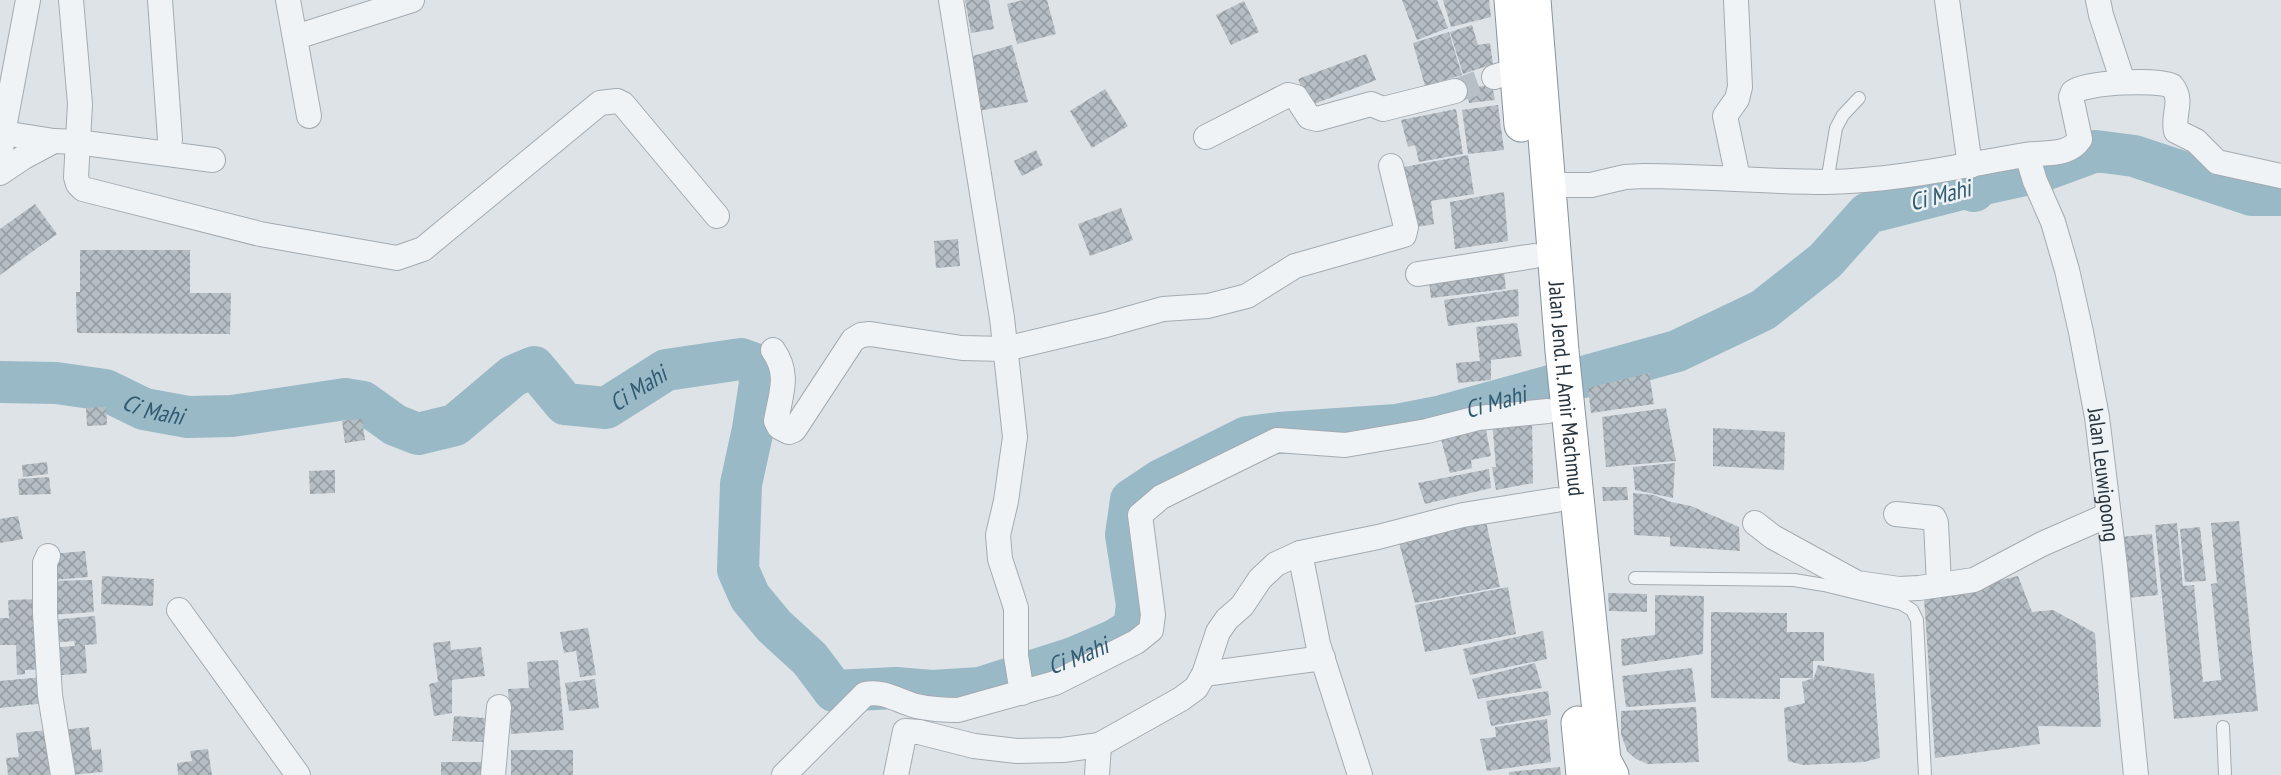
<svg xmlns="http://www.w3.org/2000/svg" width="2281" height="775" viewBox="0 0 2281 775" font-family="'PT Sans Narrow',sans-serif">
  <defs>
    <pattern id="building-cross-hatch" width="8" height="8" patternUnits="userSpaceOnUse" patternTransform="scale(1.5)"><rect width="8" height="8" fill="#b5bec4"/><path d="M0 0l8 8M0 8l8-8" fill="none" stroke="#939ba1"/></pattern>
  </defs>
  <rect width="100%" height="100%" fill="#dee3e7"/>
  <g fill="none" stroke-linecap="round" stroke-linejoin="round">
    <path stroke="#99b9c7" stroke-width="42" id="s1" d="M 0,382 L 56,383 L 105,390 L 144,409 L 188,417 L 232,416 L 345,399 L 363,402 L 395,425 L 418,434 L 455,425 L 513,376 L 534,367 L 565,404 L 606,408 L 666,370 L 741,359 L 755,364 L 761,376 L 753,429 L 741,484 L 738,570 L 750,597 L 774,626 L 810,659 L 834,691 L 896,688 L 932,691 L 980,688 L 1073,658 L 1115,640 L 1134,628 L 1137,605 L 1126,535 L 1131,500 L 1161,480 L 1247,437 L 1279,433 L 1396,425 L 1442,416 L 1677,351 L 1763,310 L 1825,261 L 1868,213 L 1966,188 L 1974,191 L 1979,185 L 2039,172 L 2096,151 L 2134,156 L 2252,195 L 2281,195"/>
  </g>
  <g fill="url(#building-cross-hatch)">
    <polygon points="965,0 989,0 994,29 971,33"/>
    <polygon points="1023,0 1047,0 1056,34 1017,44 1007,4"/>
    <polygon points="1402,0 1437,0 1448,28 1417,40"/>
    <polygon points="1443,0 1489,0 1491,17 1451,27"/>
    <polygon points="1244,1 1259,32 1231,45 1216,15"/>
    <polygon points="1472,25 1478,45 1490,43 1493,64 1463,74 1450,32"/>
    <polygon points="1449,32 1462,75 1425,86 1413,43"/>
    <polygon points="1012,45 1028,102 978,111 965,58"/>
    <polygon points="1366,54 1376,80 1309,106 1298,79"/>
    <polygon points="1492,85 1495,100 1469,103 1467,88"/>
    <polygon points="1105,89 1128,126 1092,148 1070,111"/>
    <polygon points="1498,105 1504,150 1468,154 1462,110"/>
    <polygon points="1456,109 1463,154 1419,162 1415,145 1408,147 1401,120"/>
    <polygon points="1036,150 1043,165 1022,176 1014,161"/>
    <polygon points="1468,155 1474,194 1431,201 1434,224 1417,227 1404,167"/>
    <polygon points="1504,192 1508,241 1455,249 1450,202"/>
    <polygon points="35,204 57,234 0,275 0,229"/>
    <polygon points="1121,208 1133,240 1090,256 1078,224"/>
    <polygon points="958,239 960,266 936,268 934,241"/>
    <polygon points="80,250 190,250 190,293 231,293 230,334 77,333 76,292 80,292"/>
    <polygon points="1503,264 1506,289 1431,298 1428,273"/>
    <polygon points="1518,289 1519,316 1448,326 1444,300"/>
    <polygon points="1517,323 1522,356 1491,360 1491,380 1458,383 1456,363 1480,361 1476,327"/>
    <polygon points="1649,373 1654,404 1591,413 1588,388"/>
    <polygon points="106,407 107,425 87,426 86,408"/>
    <polygon points="1666,408 1676,461 1606,467 1602,417"/>
    <polygon points="362,419 365,440 345,443 342,421"/>
    <polygon points="1484,420 1491,456 1471,460 1472,468 1450,473 1438,428"/>
    <polygon points="1492,421 1532,421 1533,483 1496,490 1492,467 1496,467"/>
    <polygon points="1713,428 1785,432 1784,470 1713,466"/>
    <polygon points="47,462 48,474 23,477 22,465"/>
    <polygon points="1675,463 1673,498 1635,490 1633,467"/>
    <polygon points="1489,469 1491,488 1425,504 1418,483"/>
    <polygon points="335,470 335,493 310,494 309,471"/>
    <polygon points="49,477 51,494 19,495 18,479"/>
    <polygon points="1602,487 1627,487 1628,500 1603,501"/>
    <polygon points="1633,493 1654,495 1671,502 1691,506 1739,527 1740,551 1670,546 1670,537 1634,535"/>
    <polygon points="18,516 23,539 0,543 0,519"/>
    <polygon points="1485,517 1500,587 1415,603 1398,539"/>
    <polygon points="2239,521 2258,711 2174,719 2155,525 2177,523 2183,586 2194,585 2203,682 2221,680 2211,584 2217,583 2211,523"/>
    <polygon points="2200,527 2206,581 2185,582 2180,529"/>
    <polygon points="2152,534 2158,595 2126,598 2120,537"/>
    <polygon points="85,551 88,577 53,580 51,554"/>
    <polygon points="102,576 154,579 153,606 101,604"/>
    <polygon points="2018,576 2032,612 2053,610 2095,633 2101,727 2038,726 2040,744 1935,758 1924,598"/>
    <polygon points="92,580 94,612 50,615 48,581"/>
    <polygon points="1508,587 1516,634 1425,652 1415,605"/>
    <polygon points="1608,593 1647,594 1647,612 1609,611"/>
    <polygon points="1655,595 1704,596 1703,654 1622,666 1621,639 1655,635"/>
    <polygon points="41,599 45,669 25,670 25,674 17,675 16,645 0,645 0,618 9,618 8,600"/>
    <polygon points="1711,612 1787,613 1787,632 1824,632 1824,661 1813,661 1813,678 1780,678 1780,699 1711,698"/>
    <polygon points="95,616 97,644 85,645 87,673 51,676 49,648 75,646 74,641 52,643 50,620"/>
    <polygon points="588,628 596,675 580,677 576,651 564,653 560,632"/>
    <polygon points="1543,631 1547,659 1470,675 1463,649"/>
    <polygon points="450,641 451,650 481,647 485,676 452,680 452,713 434,716 429,684 438,682 433,643"/>
    <polygon points="558,660 564,730 511,734 508,689 529,688 527,662"/>
    <polygon points="1535,663 1542,688 1478,699 1472,679"/>
    <polygon points="1818,665 1874,674 1880,758 1864,762 1803,765 1788,761 1784,708 1805,703 1802,682 1813,678 1813,680"/>
    <polygon points="1692,668 1696,702 1626,707 1622,676"/>
    <polygon points="43,677 46,703 0,708 0,681"/>
    <polygon points="595,679 599,708 569,711 565,683"/>
    <polygon points="1548,691 1551,715 1491,726 1486,701"/>
    <polygon points="1696,707 1699,762 1648,764 1636,759 1627,751 1621,734 1621,711"/>
    <polygon points="454,716 485,718 483,742 452,741"/>
    <polygon points="1547,719 1551,762 1487,771 1480,739 1496,737 1495,727"/>
    <polygon points="89,727 92,750 101,749 103,772 69,775 63,730"/>
    <polygon points="50,730 55,775 8,775 6,758 19,757 16,733"/>
    <polygon points="208,749 212,775 178,775 177,763 192,761 190,751"/>
    <rect x="511" y="750" width="62" height="25"/>
    <rect x="441" y="762" width="41" height="13"/>
    <polygon points="1560,767 1561,775 1509,775 1509,772"/>
  </g>
  <g fill="none" stroke-linecap="round" stroke-linejoin="round">
    <polyline stroke="#b9c0c5" stroke-width="24" stroke-dasharray="24 12" stroke-linecap="butt" points="1455,91 1494,77"/>
    <g stroke="#a3abb1" stroke-width="14">
      <g id="lane">
        <polyline points="1827,182 1836,128 1843,115 1859,98"/>
        <polyline points="1635,578 1794,580 1824,585 1902,604 1912,610 1917,620 1925,775"/>
        <polyline points="2223,727 2225,775"/>
      </g>
    </g>
    <g stroke="#a3abb1" stroke-width="26">
      <g id="street">
        <polyline points="71,0 80,104 76,177 78,184 83,189 260,234 397,258 423,249 600,103 617,101 623,104 717,216"/>
        <polyline points="160,0 170,139 168,153"/>
        <polyline points="288,0 309,116"/>
        <polyline points="951,0 1002,318 1015,437 1006,501 998,535 1000,559 1016,608 1016,656 1022,693"/>
        <polyline points="1736,0 1740,87 1737,99 1725,116 1738,178"/>
        <polyline points="1947,0 1970,166"/>
        <polyline points="2098,0 2101,15 2123,82"/>
        <polyline points="296,37 412,0"/>
        <polyline points="1494,77 1516,70"/>
        <polyline points="3,133 54,141 77,142 213,160"/>
        <polyline points="1206,137 1288,95 1296,97 1309,117 1317,119 1371,104 1383,109 1455,91"/>
        <path id="s2" d="M 2027,155 L 2035,181 L 2053,222 L 2067,270 L 2081,332 L 2097,417 L 2115,566 L 2136,775"/>
        <polyline points="0,159 3,133 28,0"/>
        <polyline points="0,173 24,157 54,141"/>
        <path d="M 1548,185 L 1591,185 L 1625,177 L 1644,176 C 1705,176 1766,182 1827,182 C 1894,181 1960,166 2025,155 C 2044,152 2068,157 2080,139 L 2071,97 L 2073,92 C 2087,82 2156,79 2172,86 C 2184,101 2172,115 2176,131 L 2196,141 L 2217,162 L 2281,176"/>
        <polyline points="1418,274 1534,256"/>
        <path d="M 773,350 C 790,374 781,393 776,421 L 779,427 L 789,432 L 794,430 L 853,340 L 861,335 L 870,334 L 962,348 L 1005,349 L 1106,325 L 1163,309 L 1208,306 L 1247,296 L 1295,266 L 1404,235 L 1406,227 L 1391,166"/>
        <polyline points="1896,514 1934,518 1936,523 1939,584"/>
        <polyline points="1755,523 1773,537 1857,583 1899,589 1919,588 1974,580 2042,544 2108,515"/>
        <polyline points="1300,553 1318,644 1360,775"/>
        <polyline points="48,556 45,563 45,613 50,695 63,775"/>
        <polyline points="179,610 298,775"/>
        <polyline points="1204,674 1323,658"/>
        <polyline points="493,775 499,707"/>
        <path d="M 784,775 L 865,694 C 884,690 898,701 916,706 C 930,709 944,710 958,710 L 1055,683 L 1136,642 L 1151,630 L 1153,615 L 1140,515 L 1161,497 L 1277,440 L 1345,445 L 1427,431 L 1478,418 L 1548,411"/>
        <polyline points="896,775 905,731 919,732 974,746 1017,751 1063,750 1099,745 1181,699 1196,688 1204,674 1218,632 1227,619 1242,606 1260,579 1276,564 1300,553 1378,537 1463,515 1556,500"/>
        <polyline points="1097,775 1099,745"/>
      </g>
    </g>
    <g stroke="#85949e" stroke-width="35">
      <g id="highway">
        <polyline points="1511,0 1521,125"/>
        <path id="s3" d="M 1534,0 L 1562,351 L 1604,760 L 1612,775"/>
        <polyline points="1578,723 1583,775"/>
      </g>
    </g>
    <use href="#lane" stroke="#f0f3f6" stroke-width="12"/>
    <use href="#street" stroke="#f0f3f6" stroke-width="24"/>
    <use href="#highway" stroke="#fff" stroke-width="33"/>
  </g>
  <g text-anchor="middle" dominant-baseline="central" stroke-width="5" stroke-linejoin="round" paint-order="stroke">
    <g font-size="22" fill="#27343e" stroke="#edf2f5">
      <text stroke="none"><textPath href="#s3" startOffset="390">Jalan Jend. H. Amir Machmud</textPath></text>
      <text stroke="none"><textPath href="#s2" startOffset="330">Jalan Leuwigoong</textPath></text>
    </g>
    <g font-size="24" font-style="italic" fill="#325b71" stroke="#edf2f5">
      <text transform="translate(1940 195) rotate(-14)">Ci Mahi</text>
      <text stroke="none"><textPath href="#s1" startOffset="698">Ci Mahi</textPath></text>
      <text stroke="none"><textPath href="#s1" startOffset="2013">Ci Mahi</textPath></text>
      <text stroke="none"><textPath href="#s1" startOffset="158">Ci Mahi</textPath></text>
      <text stroke="none"><textPath href="#s1" startOffset="1437">Ci Mahi</textPath></text>
    </g>
  </g>
</svg>
